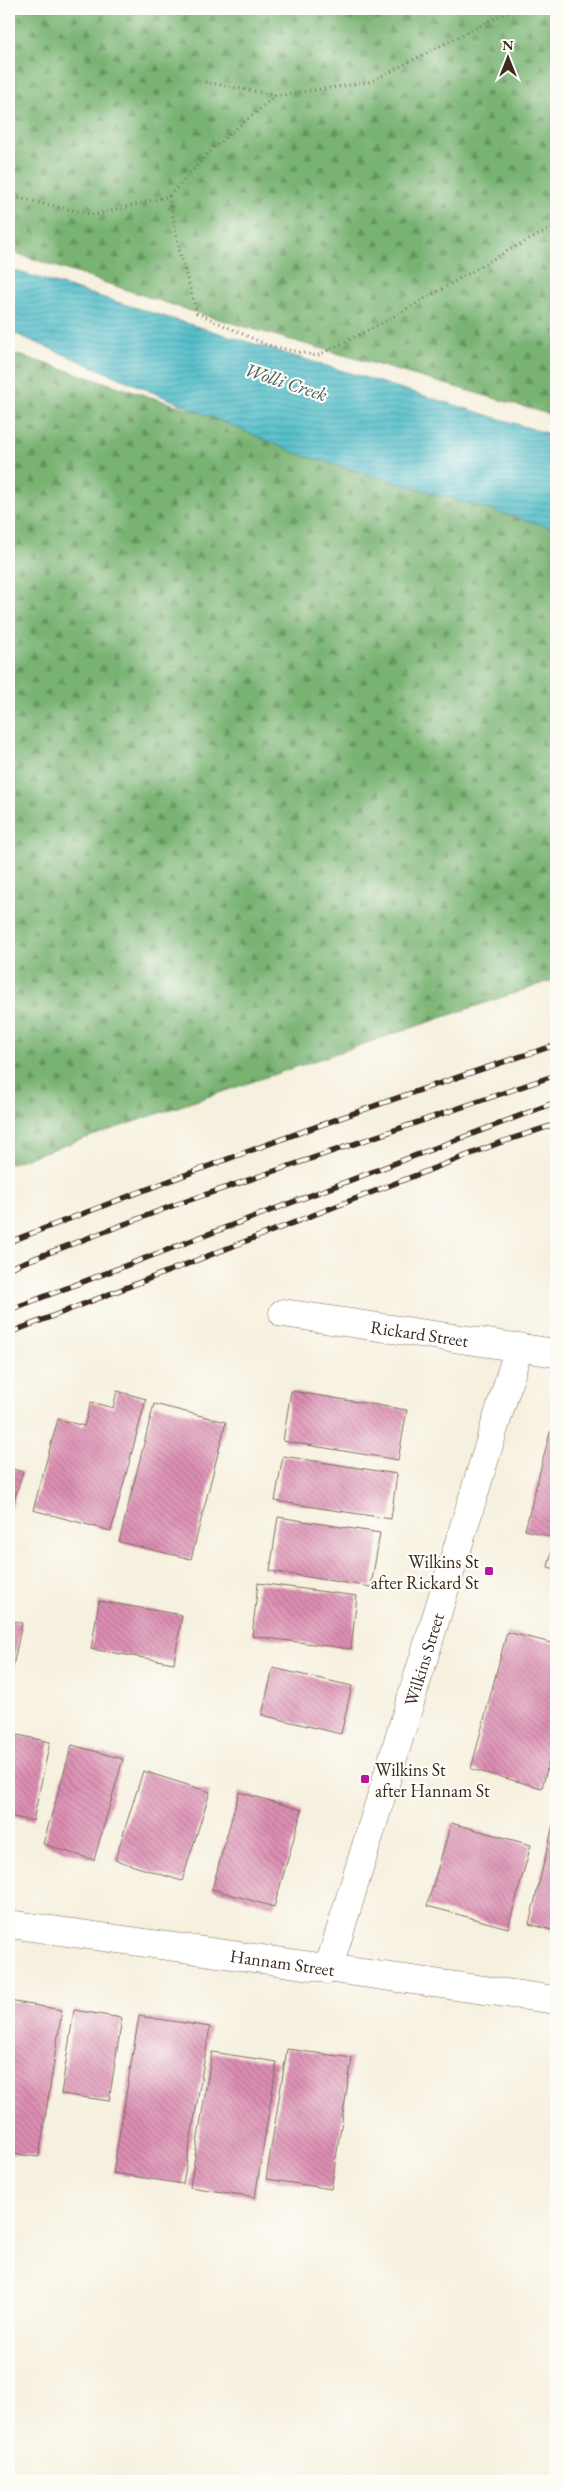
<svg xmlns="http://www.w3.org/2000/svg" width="565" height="2490" viewBox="0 0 565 2490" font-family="'EB Garamond',serif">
  <defs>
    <pattern id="forest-firs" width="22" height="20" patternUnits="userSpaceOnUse" patternTransform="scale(1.25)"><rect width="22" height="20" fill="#78b372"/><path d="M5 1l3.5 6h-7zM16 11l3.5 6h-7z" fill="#64925d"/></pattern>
    <pattern id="water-rules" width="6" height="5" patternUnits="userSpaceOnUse" patternTransform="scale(1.25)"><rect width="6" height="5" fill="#50bdc9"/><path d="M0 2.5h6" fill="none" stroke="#449aa3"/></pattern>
    <pattern id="building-back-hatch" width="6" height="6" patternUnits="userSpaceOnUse" patternTransform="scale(1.25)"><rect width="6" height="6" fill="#dc8eb2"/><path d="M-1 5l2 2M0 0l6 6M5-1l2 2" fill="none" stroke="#b47490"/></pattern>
  </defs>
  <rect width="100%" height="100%" fill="#fdfcf7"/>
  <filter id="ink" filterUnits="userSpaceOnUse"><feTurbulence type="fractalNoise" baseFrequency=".02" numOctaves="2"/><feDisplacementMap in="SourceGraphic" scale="10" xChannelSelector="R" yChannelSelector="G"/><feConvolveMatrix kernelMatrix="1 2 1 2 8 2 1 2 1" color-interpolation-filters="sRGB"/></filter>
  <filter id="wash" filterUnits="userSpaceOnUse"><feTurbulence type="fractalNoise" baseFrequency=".0096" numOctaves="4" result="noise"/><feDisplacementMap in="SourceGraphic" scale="20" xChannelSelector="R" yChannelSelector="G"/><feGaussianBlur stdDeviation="1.12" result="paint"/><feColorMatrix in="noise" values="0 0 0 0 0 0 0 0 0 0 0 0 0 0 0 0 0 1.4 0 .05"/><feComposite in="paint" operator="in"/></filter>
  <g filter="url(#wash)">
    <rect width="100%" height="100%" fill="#f6f0de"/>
    <g fill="url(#forest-firs)" stroke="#5a6e48">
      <polygon points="9,9 556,9 556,416 197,313 9,251"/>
      <polygon points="9,352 556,526 556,979 9,1164"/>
    </g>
    <polygon fill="url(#water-rules)" stroke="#467474" points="9,269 556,436 556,529 298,454 9,331"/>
    <g id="blocks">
      <g fill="url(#building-back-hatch)">
        <polygon points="117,1391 146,1399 111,1531 33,1510 58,1419 84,1426 91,1402 113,1408"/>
        <polygon points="291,1391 407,1410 398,1460 283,1441"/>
        <polygon points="154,1404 226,1422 191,1559 119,1542"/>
        <polygon points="550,1432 556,1433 556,1569 548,1567 555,1538 525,1530"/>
        <polygon points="283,1456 397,1474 391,1519 275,1501"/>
        <polygon points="9,1468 23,1472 9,1515"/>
        <polygon points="278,1517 380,1533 371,1587 270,1571"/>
        <polygon points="258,1583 357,1596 351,1649 252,1636"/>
        <polygon points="99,1601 182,1615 174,1663 91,1649"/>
        <polygon points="9,1620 22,1623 10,1681 9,1681"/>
        <polygon points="507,1632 556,1644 556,1734 542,1788 471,1769"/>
        <polygon points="273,1668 352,1686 341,1734 262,1715"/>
        <polygon points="9,1733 50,1742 33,1821 9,1816"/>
        <polygon points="72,1745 123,1759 94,1860 43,1844"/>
        <polygon points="143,1771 210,1792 182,1881 115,1860"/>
        <polygon points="239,1792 302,1810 274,1907 212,1889"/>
        <polygon points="554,1821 556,1821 556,1931 529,1924"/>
        <polygon points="451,1823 531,1845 508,1928 427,1906"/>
        <polygon points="9,2001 62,2010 39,2157 9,2153"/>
        <polygon points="74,2010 122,2018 109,2101 61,2094"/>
        <polygon points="139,2016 210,2027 183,2184 113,2173"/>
        <polygon points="287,2049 352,2058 331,2189 266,2179"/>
        <polygon points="212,2052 277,2062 255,2197 190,2187"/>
      </g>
    </g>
  </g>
  <g filter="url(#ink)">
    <use href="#blocks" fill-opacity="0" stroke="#7c6f61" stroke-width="1"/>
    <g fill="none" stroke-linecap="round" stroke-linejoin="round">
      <g stroke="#7c6f61" stroke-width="29">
        <g id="street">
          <path id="s1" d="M 283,1313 L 556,1353"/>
          <path id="s2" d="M 9,1924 L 556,2000"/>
          <path id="s3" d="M 328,1970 L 519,1347"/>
        </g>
      </g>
      <g stroke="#7c6f61" stroke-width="3" stroke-dasharray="1 4" stroke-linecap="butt">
        <polyline points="205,82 274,95"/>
        <polyline points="9,196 95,215 169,196 213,148 275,96 370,82 513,9"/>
        <polyline points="169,196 180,254 197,313 267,345 317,356 386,321 509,250 556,226"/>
      </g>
      <use href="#street" stroke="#fff" stroke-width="28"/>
      <g stroke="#3b2a1e" stroke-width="5.5">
        <g id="rail">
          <path d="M 9,1242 C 190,1172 371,1104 556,1045"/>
          <polyline points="9,1268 172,1206 556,1075"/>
          <polyline points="9,1310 556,1102"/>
          <polyline points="9,1333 499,1143 556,1124"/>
        </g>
      </g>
      <use href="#rail" stroke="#fdfcf7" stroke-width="4" stroke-dasharray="11" stroke-linecap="butt"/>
    </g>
  </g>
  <g fill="#b5179e" stroke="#fdfcf7" stroke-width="2">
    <rect x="484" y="1566" width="10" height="10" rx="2.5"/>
    <rect x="360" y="1774" width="10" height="10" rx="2.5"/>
  </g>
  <g text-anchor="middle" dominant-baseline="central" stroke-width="4.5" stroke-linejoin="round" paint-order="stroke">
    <g font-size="18" fill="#3b2a1e" stroke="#fdfcf7">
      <text stroke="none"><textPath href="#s1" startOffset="138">Rickard Street</textPath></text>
      <text stroke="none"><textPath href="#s3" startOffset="325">Wilkins Street</textPath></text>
      <text stroke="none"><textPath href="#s2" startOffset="276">Hannam Street</textPath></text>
    </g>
    <g font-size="18" fill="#3b2a1e" stroke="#fdfcf7" text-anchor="end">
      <text x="479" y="1561">Wilkins St<tspan x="479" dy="21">after Rickard St</tspan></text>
      <text x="375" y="1769" text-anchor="start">Wilkins St<tspan x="375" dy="21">after Hannam St</tspan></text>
    </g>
    <g font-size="19" font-style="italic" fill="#425d5a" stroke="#fdfcf7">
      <text transform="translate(286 382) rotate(18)">Wolli Creek</text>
    </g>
  </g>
  <rect width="565" height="2490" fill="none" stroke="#fdfcf7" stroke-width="30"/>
  <g transform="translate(508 58)" stroke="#fdfcf7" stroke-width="4" paint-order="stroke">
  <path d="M0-4L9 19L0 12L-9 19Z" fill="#3b2a1e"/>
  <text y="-8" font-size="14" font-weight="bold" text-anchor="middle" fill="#3b2a1e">N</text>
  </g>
</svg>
